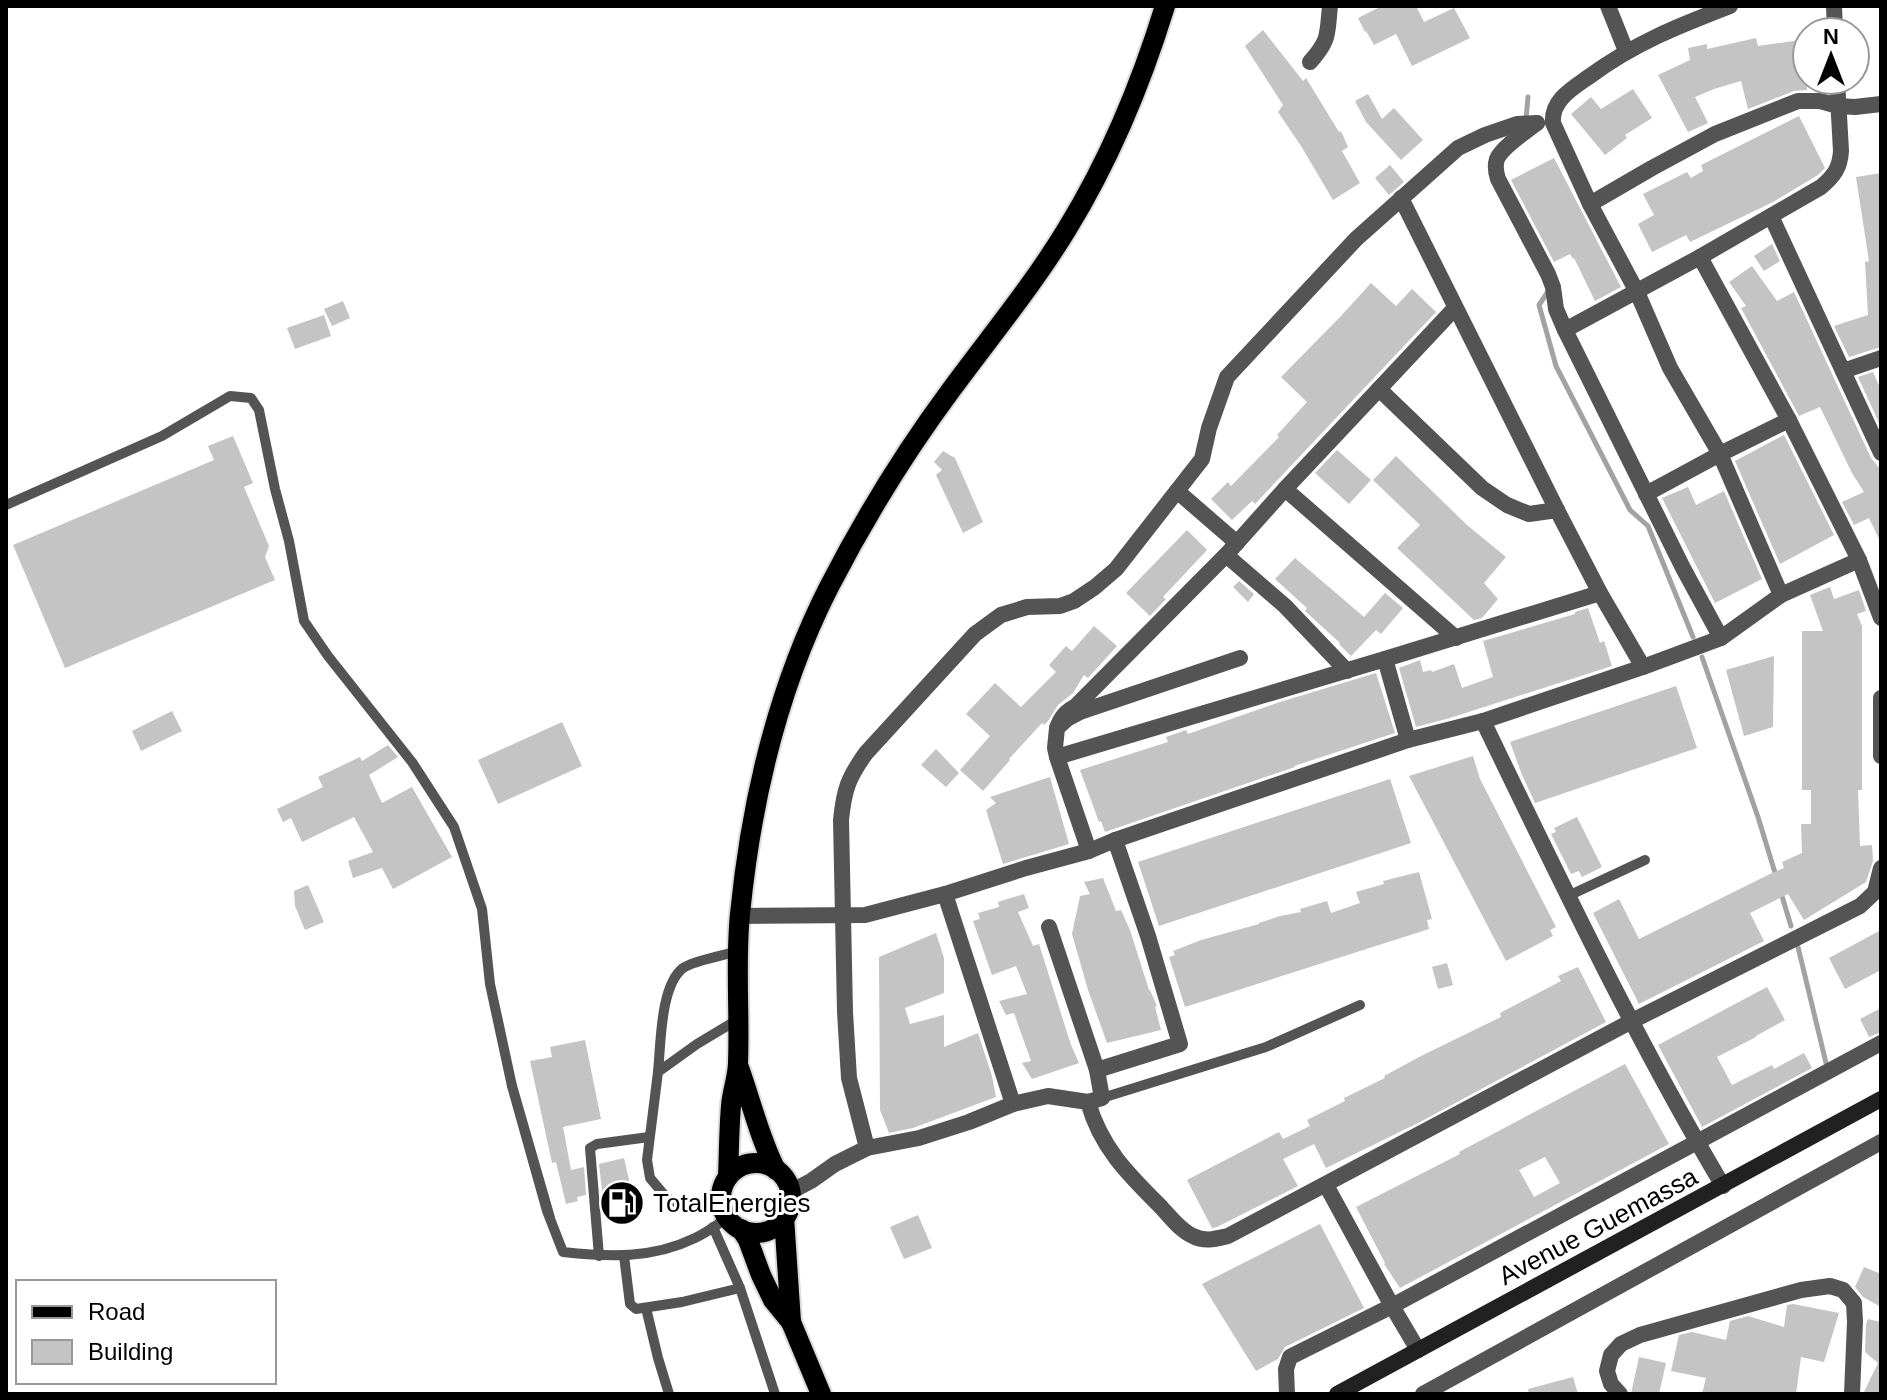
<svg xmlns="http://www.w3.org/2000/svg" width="1887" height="1400" viewBox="0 0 1887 1400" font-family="Arial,sans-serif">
  <rect width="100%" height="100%" fill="#fff"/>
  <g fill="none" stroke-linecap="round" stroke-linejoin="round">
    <g stroke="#a2a2a2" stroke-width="5">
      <polyline points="1526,119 1528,97"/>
      <polyline points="1549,290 1539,305 1556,366 1630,510 1648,526 1693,637"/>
      <polyline points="1702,657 1758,817 1776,876"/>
      <polyline points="1781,893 1791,926"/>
      <polyline points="1798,947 1827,1067"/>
    </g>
  </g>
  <g fill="#c4c4c4" fill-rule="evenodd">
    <polygon points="1382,6 1416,6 1424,22 1454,8 1470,38 1412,66 1396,34 1374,45 1366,31 1365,32 1358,18"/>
    <polygon points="1263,30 1303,81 1306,78 1339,132 1341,131 1348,147 1342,151 1360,183 1333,200 1301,146 1278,112 1283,105 1245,46"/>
    <polygon points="1756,38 1758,46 1807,39 1807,90 1794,91 1748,109 1741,81 1714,89 1695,97 1708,123 1688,132 1658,75 1690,60 1688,48 1707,44 1707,49"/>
    <polygon points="1633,89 1652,118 1625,135 1627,138 1605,155 1571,114 1591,97 1601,109"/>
    <polygon points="1368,94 1382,119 1394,108 1423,140 1401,160 1366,122 1355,101"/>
    <polygon points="1799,116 1825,168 1818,175 1773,202 1690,242 1686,235 1652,252 1638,224 1654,215 1643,194 1687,172 1691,178 1703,171 1701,165"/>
    <polygon points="1554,158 1621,287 1595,301 1574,258 1573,259 1570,254 1554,262 1511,180"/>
    <polygon points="1390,165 1404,182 1389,195 1375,178"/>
    <polygon points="1881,173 1881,347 1849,357 1834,326 1868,315 1865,262 1869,261 1856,177"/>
    <polygon points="1772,244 1780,261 1764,271 1754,256"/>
    <polygon points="1752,266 1777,301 1794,292 1871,458 1881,470 1881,543 1869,518 1854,525 1842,502 1864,492 1852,473 1820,407 1799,416 1741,308 1746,306 1729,282"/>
    <polygon points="1371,283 1396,306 1412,289 1436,312 1255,504 1252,501 1232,520 1211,499 1228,482 1231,486 1279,437 1277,435 1307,402 1281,377 1341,316"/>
    <polygon points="343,301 350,318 332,326 324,309"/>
    <polygon points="324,315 331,336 295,349 287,328"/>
    <polygon points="1873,372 1881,390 1881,427 1858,377"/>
    <polygon points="1784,435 1834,535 1780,564 1735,461"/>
    <polygon points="233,436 253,483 244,487 269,546 265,557 275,580 65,668 13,545 214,460 208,446"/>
    <polygon points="1337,450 1371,480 1349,504 1315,473"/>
    <polygon points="943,451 955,458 983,522 963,533 936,475 942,470 934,462"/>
    <polygon points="1396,456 1467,525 1506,557 1484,583 1498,599 1482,618 1474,620 1397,548 1420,525 1373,480"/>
    <polygon points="1688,487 1696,505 1724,491 1762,579 1715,603 1662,498"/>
    <polygon points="1187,530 1207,550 1163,597 1166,599 1150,616 1126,593"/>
    <polygon points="1295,558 1364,617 1385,593 1403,608 1381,634 1376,630 1351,656 1339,644 1340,643 1305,611 1307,608 1275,579"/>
    <polygon points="1239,581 1254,594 1248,602 1233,587"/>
    <polygon points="1830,587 1834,599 1859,590 1866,611 1857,614 1862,626 1862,790 1858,790 1860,846 1872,845 1873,861 1866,882 1804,920 1788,894 1750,913 1764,941 1639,1004 1593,913 1619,899 1639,939 1772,873 1784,868 1782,862 1802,853 1801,824 1811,824 1811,790 1802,790 1802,631 1823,631 1810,595"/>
    <polygon points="1588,608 1600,643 1604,641 1612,666 1450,718 1416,727 1399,668 1420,660 1423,672 1431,670 1432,672 1454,664 1462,688 1493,677 1483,641 1575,614 1575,612"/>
    <polygon points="1094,626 1117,646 1088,678 1084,675 1073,693 1058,705 1048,721 1044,725 1042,723 1009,759 1010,760 983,791 960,770 990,736 966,714 995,683 1021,707 1056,672 1049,665 1066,646 1072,651"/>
    <polygon points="1774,656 1773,727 1744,736 1726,670"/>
    <polygon points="1376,673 1395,733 1294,766 1295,767 1105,832 1101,821 1099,822 1080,770 1168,742 1166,737 1186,730 1188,734 1280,702"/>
    <polygon points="1676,686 1697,748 1535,803 1522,775 1510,742"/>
    <polygon points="172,711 182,731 141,751 132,731"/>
    <polygon points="562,722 582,766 498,804 478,760"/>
    <polygon points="388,745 398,757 369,775 382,803 412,787 452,857 393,889 382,868 353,878 348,861 373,852 354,817 302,842 291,818 283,822 277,809 323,787 318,777 360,757 362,761"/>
    <polygon points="936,749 959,773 946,787 921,765"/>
    <polygon points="1473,756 1480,779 1556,927 1550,930 1553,936 1506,961 1409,776"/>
    <polygon points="1050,777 1069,844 1003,864 986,810 996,803 990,797"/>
    <polygon points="1390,779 1411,843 1159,926 1138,862"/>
    <polygon points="1577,817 1602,867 1582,877 1579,871 1571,874 1551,834 1556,832 1554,828"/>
    <polygon points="1419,872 1432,919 1427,920 1429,929 1185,1007 1169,957 1175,955 1173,951 1201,940 1259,924 1259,923 1280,916 1301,912 1300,909 1327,901 1331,913 1360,903 1356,892 1384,884 1383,881"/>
    <polygon points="1103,878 1116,911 1121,910 1130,930 1149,990 1150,990 1157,1006 1155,1007 1161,1030 1107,1043 1088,990 1072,934 1080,896 1090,894 1084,882"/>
    <polygon points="308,885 324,922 305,930 295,906 294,891"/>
    <polygon points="1024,894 1029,908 1018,912 1033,946 1039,944 1071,1045 1079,1063 1032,1079 1022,1063 1031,1061 1014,1013 1006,1015 999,1001 1027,994 1016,966 992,975 973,921 980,919 978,913 999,907 998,902"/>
    <polygon points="1881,930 1881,970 1845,989 1829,958"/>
    <polygon points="936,933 944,958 944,993 905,1008 910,1024 944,1015 944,1047 978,1033 992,1076 996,1097 913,1128 889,1133 880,1110 879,957"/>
    <polygon points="1447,963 1453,985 1438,989 1432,967"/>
    <polygon points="1578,967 1606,1022 1420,1122 1326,1168 1314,1144 1283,1159 1298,1186 1217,1227 1212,1228 1187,1180 1279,1132 1283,1139 1310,1126 1307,1120 1345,1101 1344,1098 1385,1078 1384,1076 1423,1055 1501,1017 1500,1013 1561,981 1558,976"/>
    <polygon points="1767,987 1785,1020 1756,1036 1756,1037 1717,1057 1732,1085 1772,1065 1774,1069 1804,1053 1812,1068 1702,1127 1658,1045"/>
    <polygon points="1881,1008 1881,1032 1869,1037 1860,1019"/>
    <polygon points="585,1040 601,1119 563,1127 571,1170 584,1167 586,1195 577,1197 578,1201 566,1204 556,1162 552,1163 530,1061 552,1057 550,1047"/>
    <path d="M 1625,1064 L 1669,1144 L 1400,1288 L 1384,1264 L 1385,1263 L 1356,1207 L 1460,1154 L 1459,1152 ZM 1545,1157 L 1560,1183 L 1534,1197 L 1519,1170 Z"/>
    <polygon points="624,1158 638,1219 614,1224 606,1190 602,1191 599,1164"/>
    <polygon points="918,1215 932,1248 904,1259 890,1227"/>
    <polygon points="1320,1224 1364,1308 1285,1347 1278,1359 1256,1371 1202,1284"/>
    <polygon points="1864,1267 1881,1274 1881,1307 1863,1297 1855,1287"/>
    <polygon points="1793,1304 1839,1313 1824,1362 1801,1357 1796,1394 1702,1394 1706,1378 1671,1371 1679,1335 1692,1332 1726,1340 1730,1321 1748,1316 1784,1327 1787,1305"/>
    <polygon points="1868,1319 1881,1322 1881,1394 1863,1394 1878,1363 1865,1352 1866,1324"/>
    <polygon points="1639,1357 1666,1363 1659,1394 1631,1394"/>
    <polygon points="1573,1377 1578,1394 1529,1394 1528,1389"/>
  </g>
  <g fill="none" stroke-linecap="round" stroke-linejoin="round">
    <g stroke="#dbdbdb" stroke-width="24">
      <g id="primary">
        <path d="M 738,1065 C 751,1100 759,1137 776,1170"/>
        <circle cx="756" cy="1198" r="35"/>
        <path d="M 728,1177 C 729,1153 729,1129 731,1106 C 732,1091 738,1077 738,1062 C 740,1013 735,963 740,914 C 751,803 778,687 829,587 C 864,519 905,452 951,390 C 990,337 1033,285 1067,229 C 1110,159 1141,84 1165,6"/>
        <polyline points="784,1217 791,1322"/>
        <polyline points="741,1229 748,1240 761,1275 773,1300 791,1322 821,1394"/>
      </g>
    </g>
    <g stroke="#545454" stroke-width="10">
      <polyline points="6,505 162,436 230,396 251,398 259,410 275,489 289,541 304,621 328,656 412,762 454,827 482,909 490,984 512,1086"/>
      <polyline points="1568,896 1645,860"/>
      <path d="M 658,1072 C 661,1044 660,986 683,968 C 692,961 725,955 738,951"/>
      <polyline points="1102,1098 1266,1047 1360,1005"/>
      <polyline points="723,1210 684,1207 666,1197 650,1178 647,1160 658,1072 697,1044 737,1020"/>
      <path d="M 550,1218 L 512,1086 L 547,1211 L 563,1252 C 609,1257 652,1259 695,1238 C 706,1233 717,1225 727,1218"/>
      <polyline points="713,1227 740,1288 775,1394"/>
      <polyline points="599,1256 590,1148 597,1144 649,1137"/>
      <polyline points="624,1256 630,1304 636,1309 682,1302 740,1288"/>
      <polyline points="646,1308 658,1358 669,1394"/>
    </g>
    <g stroke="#545454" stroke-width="16">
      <polyline points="1608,6 1626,51"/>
      <path d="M 1730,6 C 1678,26 1635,43 1590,76 C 1573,88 1551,100 1553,123 L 1590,204 L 1637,292 L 1670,368 L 1720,454 L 1781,595 L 1859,560"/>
      <polyline points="1834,6 1835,32"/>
      <path d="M 1310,62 C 1330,40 1327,34 1330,6"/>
      <path d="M 1537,123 C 1527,131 1502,147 1497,159 C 1495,165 1496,173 1498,179 L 1548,274 L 1553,287 L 1556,309 L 1565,330 L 1683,568 L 1721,638"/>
      <polyline points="1590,204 1652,168 1715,134 1798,101 1820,101 1838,106 1855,107 1881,104"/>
      <polyline points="1771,216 1881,453"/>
      <polyline points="1700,257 1789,420 1859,560 1881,618"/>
      <polyline points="1455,308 1379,389 1482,488 1507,505 1529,514 1557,510"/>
      <path d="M 1565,330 L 1700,257 L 1821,187 C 1834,176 1840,168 1841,151 L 1837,80"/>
      <polyline points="1843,371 1881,358"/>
      <polyline points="1285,489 1456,638"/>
      <polyline points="1177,491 1237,543"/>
      <polyline points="1646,494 1720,454 1789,420"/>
      <polyline points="1226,555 1285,606 1347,671"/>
      <polyline points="1643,667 1721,638 1781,595"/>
      <polyline points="1881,698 1881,756"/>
      <path d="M 1483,721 C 1559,878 1634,1036 1723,1186"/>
      <path d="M 1057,728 C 1061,717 1065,712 1076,706 L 1226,555 L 1285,489 L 1379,389"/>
      <polyline points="1408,740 1385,659 1600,593"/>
      <polyline points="1057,757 1385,659"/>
      <polyline points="1089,851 1057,757 1055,748 1057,728 1067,719 1080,712 1240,658"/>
      <polyline points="945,894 1013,1104"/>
      <polyline points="739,916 865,915 945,894 1026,868 1089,851 1115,840 1408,740 1483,721 1643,667 1600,593 1557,510 1401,198"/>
      <polyline points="1049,927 1097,1070 1102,1098 1088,1102"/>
      <polyline points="1097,1070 1180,1044 1148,936 1115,840"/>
      <path d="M 867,1148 L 849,1078 L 845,1012 L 841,820 C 844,790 848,778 866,753 L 975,634 L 1001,615 L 1027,607 L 1060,606 L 1074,601 L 1095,587 L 1116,569 L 1202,459 L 1209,428 L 1227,377 L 1356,239 L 1458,148 L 1485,135 L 1517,124 L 1537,123"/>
      <polyline points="1326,1185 1392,1306 1418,1350"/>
      <path d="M 790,1192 L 811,1181 L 835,1164 L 867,1148 L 919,1138 L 969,1122 L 1013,1104 L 1048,1096 L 1088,1102 C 1101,1148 1128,1174 1161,1207 C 1170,1217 1181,1231 1193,1236 C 1205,1242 1215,1239 1228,1236 L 1632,1021 L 1860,906 L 1875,892 L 1881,868"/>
      <polyline points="1287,1394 1286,1369 1290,1357 1392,1306 1881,1043"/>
      <polyline points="1423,1394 1881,1142"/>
      <polyline points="1620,1394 1611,1384 1607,1371 1611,1355 1621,1344 1640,1335 1801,1290 1830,1286 1843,1290 1854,1303 1855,1322 1852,1394"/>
    </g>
    <polyline stroke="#212121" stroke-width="16" points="1337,1394 1881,1099"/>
    <use href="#primary" stroke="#000" stroke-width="20"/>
  </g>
  <defs>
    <g id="fuel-disc" transform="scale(2.3)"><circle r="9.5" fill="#000" stroke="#fff"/><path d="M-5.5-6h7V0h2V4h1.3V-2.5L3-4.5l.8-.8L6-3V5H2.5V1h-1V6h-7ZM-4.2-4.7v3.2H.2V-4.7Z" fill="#fff"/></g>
  </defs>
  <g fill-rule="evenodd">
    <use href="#fuel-disc" x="622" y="1203"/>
  </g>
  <g text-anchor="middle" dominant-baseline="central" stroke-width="6" stroke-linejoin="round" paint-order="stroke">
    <g font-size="26" fill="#000" stroke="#fff" text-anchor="start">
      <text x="653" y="1203">TotalEnergies</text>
    </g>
    <g font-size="26" fill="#000" stroke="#fff">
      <text transform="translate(1598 1226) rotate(-28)">Avenue Guemassa</text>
    </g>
  </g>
  <rect width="1887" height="1400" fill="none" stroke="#000000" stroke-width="16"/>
  <rect x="16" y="1280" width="260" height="104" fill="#ffffff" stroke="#999999" stroke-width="2"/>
  <rect x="32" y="1306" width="40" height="12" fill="#000000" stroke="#999999" stroke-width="2"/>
  <text x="88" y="1320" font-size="24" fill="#000000">Road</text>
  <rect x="32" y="1340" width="40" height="24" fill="#c4c4c4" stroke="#999999" stroke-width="2"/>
  <text x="88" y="1360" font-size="24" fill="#000000">Building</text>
  <g transform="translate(1831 56)"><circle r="38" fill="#ffffff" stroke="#999999" stroke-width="2"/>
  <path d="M0-6L14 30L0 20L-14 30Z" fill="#000000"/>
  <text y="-12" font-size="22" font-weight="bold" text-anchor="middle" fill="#000000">N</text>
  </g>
</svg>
